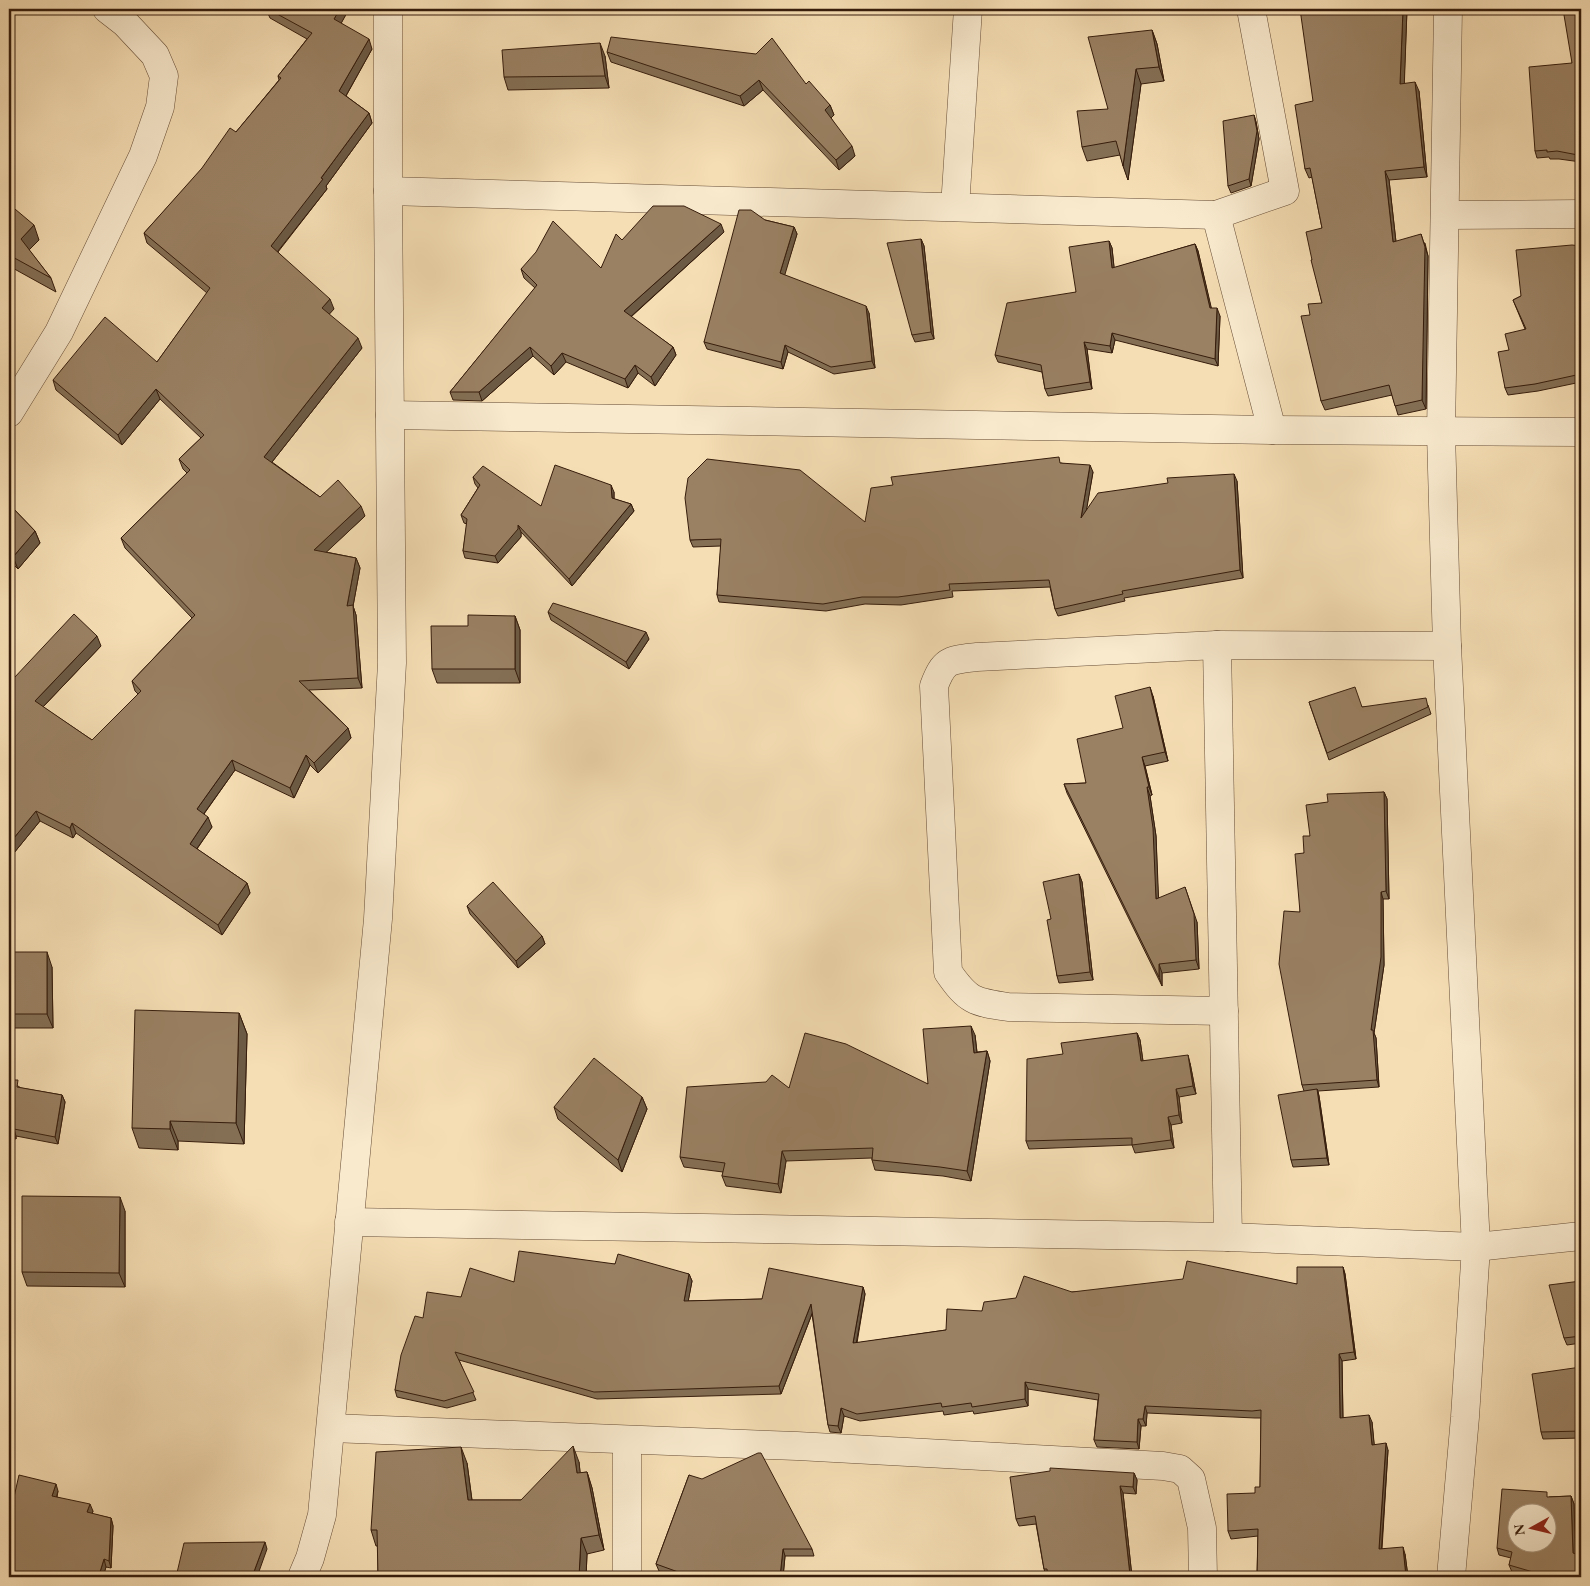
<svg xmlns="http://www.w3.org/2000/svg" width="1590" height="1586" viewBox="0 0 1590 1586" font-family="'EB Garamond',serif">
  <rect width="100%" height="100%" fill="#f6deb4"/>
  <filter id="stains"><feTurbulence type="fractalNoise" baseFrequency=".004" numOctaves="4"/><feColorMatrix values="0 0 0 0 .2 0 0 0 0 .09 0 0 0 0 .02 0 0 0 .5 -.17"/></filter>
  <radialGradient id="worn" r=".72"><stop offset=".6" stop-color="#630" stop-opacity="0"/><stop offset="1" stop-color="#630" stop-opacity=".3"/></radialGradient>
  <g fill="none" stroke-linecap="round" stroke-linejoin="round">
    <g stroke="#664d36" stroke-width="29">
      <g id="minor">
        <polyline points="1251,9 1285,191 1216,215 1272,430"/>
        <polyline points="1448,9 1441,433 1447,646 1476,1247 1465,1417 1451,1577"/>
        <polyline points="388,191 1216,215"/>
        <polyline points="955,207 968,9"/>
        <polyline points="1445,215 1581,214"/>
        <polyline points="9,413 59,332 143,156 160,107 164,76 155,55 125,23 107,9"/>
        <polyline points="390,415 1272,430 1581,432"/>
        <polyline points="1217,645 1228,1237"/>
        <path d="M 1224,1011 L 1008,1007 C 974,1002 968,1001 948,972 L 934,686 C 944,659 950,660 977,657 L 1217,645 L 1447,646"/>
        <polyline points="349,1222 1228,1237 1476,1247 1581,1236"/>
        <polyline points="331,1428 797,1446 1163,1466 1180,1469 1191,1479 1202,1528 1203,1577"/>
        <polyline points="302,1577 310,1558 322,1515 378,919 392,663 388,191 388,9"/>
        <polyline points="627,1577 627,1441"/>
      </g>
    </g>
    <use href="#minor" stroke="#f9eace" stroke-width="28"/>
  </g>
  <g fill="#846f55" stroke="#361d0c">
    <polygon points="266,9 349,9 341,23 372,49 346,96 369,113 372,123 326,186 327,189 278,252 334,309 329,314 362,348 272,462 320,497 365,516 326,552 356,558 360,568 353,606 356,615 362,688 309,690 348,728 351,738 318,773 310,765 294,798 235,770 204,814 212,827 197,849 247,883 250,893 222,935 76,833 73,838 40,821 9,859 9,674 14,678 101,646 43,707 92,740 138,694 135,691 132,681 192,618 125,548 121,538 187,473 183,469 179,459 201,438 160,399 122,445 56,390 53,380 157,362 207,293 147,243 144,233 236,132 279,80 278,76 307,39 270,18"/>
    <polygon points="1221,9 1236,9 1221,10"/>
    <polygon points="1407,9 1404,83 1419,91 1427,177 1389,180 1396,242 1425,243 1428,256 1426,409 1398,415 1392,395 1325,410 1321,401 1310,315 1322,303 1312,260 1322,228 1312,177 1309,178 1305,169 1313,101"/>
    <polygon points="1581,9 1581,162 1559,159 1550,159 1549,157 1537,158 1535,151 1572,63"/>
    <polygon points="1152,30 1157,44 1164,81 1141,84 1128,180 1120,155 1087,161 1082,147 1108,109"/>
    <polygon points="607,52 806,84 830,105 834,115 831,118 855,156 839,170 763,90 744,106 611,62"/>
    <polygon points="605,56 609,88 508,90 504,77"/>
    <polygon points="1254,115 1256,122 1259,139 1251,186 1231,193 1228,186"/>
    <polygon points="9,204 39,240 29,250 51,278 56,292 9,266"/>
    <polygon points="765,220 794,227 797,234 784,275 869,313 875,368 834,374 788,352 783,369 707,349 704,342"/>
    <polygon points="724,232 631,317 673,347 676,355 655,386 638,373 628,388 566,362 554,375 533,356 482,401 453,400 450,392 535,288 524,278 521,269 601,268 622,240"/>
    <polygon points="921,239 924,246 934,339 915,342 912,335"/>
    <polygon points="1109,241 1112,248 1114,268 1195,244 1198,251 1211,308 1220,316 1218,366 1115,340 1112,353 1087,349 1092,389 1048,396 1045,389 1042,372 998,362 995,355 1076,292"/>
    <polygon points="1581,246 1581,382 1538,391 1508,395 1505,388 1509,350 1525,329 1513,300 1521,296"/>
    <polygon points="1061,463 1093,472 1086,510 1237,481 1243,578 1124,598 1125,601 1058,616 1055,609 1050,587 952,591 953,597 901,605 865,604 826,611 719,602 717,595 721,546 693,547 690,540 865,522"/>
    <polygon points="473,477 541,506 614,492 614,499 631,504 634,511 572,586 521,532 521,537 498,563 465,558 463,551 467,524 464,523 461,515 478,488 475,484"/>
    <polygon points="9,504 35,531 40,543 18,569 11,562 9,564"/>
    <polygon points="548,612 649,639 629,669 551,620"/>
    <polygon points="515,616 520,630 520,683 437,683 432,669 468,626"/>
    <polygon points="1153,696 1168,761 1145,766 1152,795 1150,796 1156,836 1158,898 1197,922 1199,969 1162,973 1162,986 1067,793 1064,784 1086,783"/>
    <polygon points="1309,702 1362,707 1428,705 1431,714 1329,760"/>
    <polygon points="1384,792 1387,799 1389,899 1383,899 1384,965 1374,1033 1376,1038 1379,1087 1318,1091 1319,1096 1329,1165 1293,1167 1291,1160 1304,1091 1302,1085 1300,912 1304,853 1310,836 1328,802"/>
    <polygon points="1079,874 1082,882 1093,980 1059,983 1057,976 1051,919"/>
    <polygon points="467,906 542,936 545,944 518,968 470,914"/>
    <polygon points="9,952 52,967 53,1028 11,1028 9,1023"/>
    <polygon points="239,1013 247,1034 244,1144 178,1141 178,1150 139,1148 132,1128"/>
    <polygon points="1137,1033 1140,1040 1143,1061 1190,1063 1196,1094 1179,1097 1182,1123 1171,1125 1174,1148 1135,1153 1132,1145 1029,1149 1026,1141 1063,1054"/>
    <polygon points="975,1035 977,1052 987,1051 990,1061 971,1181 943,1176 875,1170 872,1160 872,1158 786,1161 781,1193 726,1186 722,1176 723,1172 684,1167 680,1157 789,1088 928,1084"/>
    <polygon points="9,1080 21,1088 62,1095 65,1102 58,1144 16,1136 16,1139 9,1138"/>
    <polygon points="642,1097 647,1109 622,1172 558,1119 554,1107"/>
    <polygon points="125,1211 125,1287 27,1286 22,1272"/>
    <polygon points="615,1264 689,1274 692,1281 688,1301 762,1299 863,1287 865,1294 857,1343 946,1330 982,1311 1072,1292 1297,1284 1343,1267 1345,1274 1356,1359 1342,1361 1343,1418 1372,1422 1374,1445 1388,1450 1382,1549 1405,1554 1408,1577 1257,1577 1258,1536 1231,1539 1228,1531 1255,1493 1260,1487 1261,1418 1255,1418 1147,1413 1146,1426 1141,1426 1139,1449 1097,1447 1094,1440 1098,1400 1028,1389 1028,1406 974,1414 973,1411 944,1415 943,1411 860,1421 844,1416 841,1433 830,1432 828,1425 812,1314 781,1394 597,1399 459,1360 476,1400 447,1408 397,1397 395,1390 423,1318 461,1297 514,1282"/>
    <polygon points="1581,1281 1581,1343 1567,1345 1564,1338"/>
    <polygon points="1581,1367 1581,1438 1543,1439 1541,1432"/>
    <polygon points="579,1462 580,1473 587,1472 592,1488 604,1550 587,1554 586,1577 378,1577 378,1546 376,1546 371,1530 467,1463 472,1500 521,1500"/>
    <polygon points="1134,1473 1137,1480 1136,1494 1123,1493 1132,1577 1048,1577 1048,1576 1046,1576 1044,1569 1036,1524 1019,1526 1016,1519"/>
    <polygon points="689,1475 812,1549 814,1556 785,1556 783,1577 675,1577 659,1571 656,1564"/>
    <polygon points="58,1491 57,1497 93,1511 92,1514 111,1518 113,1526 111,1568 106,1567 104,1573 108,1574 109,1577 9,1577 12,1506"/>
    <polygon points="1571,1496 1574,1504 1575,1554 1581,1577 1528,1577 1512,1572 1509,1565 1511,1558 1499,1555 1497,1548 1549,1497"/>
  </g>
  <g fill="#6c5a45" stroke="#361d0c">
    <polygon points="340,9 349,9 338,29 334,19"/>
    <polygon points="1403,9 1407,9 1404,93 1400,84"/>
    <polygon points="1152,30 1157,44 1164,81 1159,67"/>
    <polygon points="369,39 372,49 343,101 339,91"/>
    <polygon points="600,43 605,56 609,88 605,76"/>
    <polygon points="1136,69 1141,84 1128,180 1123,166"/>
    <polygon points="759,80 763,90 744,106 740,96"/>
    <polygon points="1415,82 1419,91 1427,177 1424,167"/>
    <polygon points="830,105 834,115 829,120 825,110"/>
    <polygon points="369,113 372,123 326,186 327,189 274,256 271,246"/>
    <polygon points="1254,115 1256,122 1259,139 1251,186 1249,179"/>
    <polygon points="852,146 855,156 839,170 836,160"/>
    <polygon points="1385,171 1389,180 1397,251 1393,242"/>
    <polygon points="721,224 724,232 627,320 624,311"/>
    <polygon points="34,225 39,240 26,253 21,239"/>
    <polygon points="794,227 797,234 783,281 780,273"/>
    <polygon points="1421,234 1428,256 1426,409 1422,400"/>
    <polygon points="921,239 924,246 934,339 931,332"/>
    <polygon points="1109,241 1112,248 1115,276 1112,268"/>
    <polygon points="1195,244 1198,251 1213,315 1210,308"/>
    <polygon points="330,299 334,309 325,319 322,308"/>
    <polygon points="866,306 869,313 875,368 872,361"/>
    <polygon points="1217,308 1220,316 1218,366 1215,359"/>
    <polygon points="1112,333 1115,340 1112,353 1110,346"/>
    <polygon points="358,338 362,348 268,467 264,457"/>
    <polygon points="1084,342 1087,349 1092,389 1090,382"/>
    <polygon points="785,345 788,352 783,369 781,362"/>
    <polygon points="530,347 533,356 482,401 479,392"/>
    <polygon points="673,347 676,355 655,386 651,377"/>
    <polygon points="562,353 566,362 554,375 551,366"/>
    <polygon points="635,365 638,373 628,388 625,379"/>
    <polygon points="156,389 160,399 122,445 118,435"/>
    <polygon points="1090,465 1093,472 1084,525 1081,518"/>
    <polygon points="1234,474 1237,481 1243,578 1240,570"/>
    <polygon points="611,485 614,492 614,505 612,498"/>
    <polygon points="631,504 634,511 572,586 569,579"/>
    <polygon points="361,506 365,516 318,560 314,550"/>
    <polygon points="518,525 521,532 521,537 498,563 495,556"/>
    <polygon points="35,531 40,543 18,569 13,557"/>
    <polygon points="9,557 11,562 9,564"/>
    <polygon points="356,558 360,568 353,606 356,615 362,688 358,678 347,606"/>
    <polygon points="515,616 520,630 520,683 515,669"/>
    <polygon points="646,632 649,639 629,669 626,662"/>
    <polygon points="97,636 101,646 39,711 35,701"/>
    <polygon points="1150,687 1153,696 1168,761 1165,752"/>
    <polygon points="348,728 351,738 318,773 314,763"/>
    <polygon points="306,755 310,765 294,798 290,788"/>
    <polygon points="1142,757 1145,766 1152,795 1149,787"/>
    <polygon points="232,760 235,770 200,819 197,809"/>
    <polygon points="1147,787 1150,796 1156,836 1159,908 1156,899"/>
    <polygon points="1384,792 1387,799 1389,899 1386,891"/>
    <polygon points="36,811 40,821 9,859 9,844"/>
    <polygon points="208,817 212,827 193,854 190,844"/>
    <polygon points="72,823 76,833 73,838 70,828"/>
    <polygon points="1079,874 1082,882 1093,980 1090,972"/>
    <polygon points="247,883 250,893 222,935 218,925"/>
    <polygon points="1185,887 1197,922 1199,969 1196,960"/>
    <polygon points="1381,892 1383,899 1384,965 1374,1033 1376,1038 1379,1087 1377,1080 1371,1030"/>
    <polygon points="542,936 545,944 518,968 516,961"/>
    <polygon points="47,952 52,967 53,1028 47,1014"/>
    <polygon points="1159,964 1162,973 1162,986 1159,977"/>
    <polygon points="239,1013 247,1034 244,1144 236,1123"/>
    <polygon points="971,1026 975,1035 978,1062 974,1053"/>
    <polygon points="1137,1033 1140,1040 1144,1069 1141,1061"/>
    <polygon points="987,1051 990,1061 971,1181 967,1171"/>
    <polygon points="1188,1055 1190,1063 1196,1094 1193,1086"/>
    <polygon points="1176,1089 1179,1097 1182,1123 1179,1115"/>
    <polygon points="1317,1089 1319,1096 1329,1165 1327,1158"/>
    <polygon points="62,1095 65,1102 58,1144 55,1137"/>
    <polygon points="642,1097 647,1109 622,1172 618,1160"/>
    <polygon points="1168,1117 1171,1125 1174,1148 1171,1140"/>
    <polygon points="170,1121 178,1141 178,1150 170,1129"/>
    <polygon points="14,1129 16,1136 16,1139 13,1132"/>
    <polygon points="782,1151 786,1161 781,1193 778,1184"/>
    <polygon points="120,1197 125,1211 125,1287 119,1273"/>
    <polygon points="1343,1267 1345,1274 1356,1359 1354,1352"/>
    <polygon points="689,1274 692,1281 687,1308 684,1301"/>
    <polygon points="863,1287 865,1294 855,1350 853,1343"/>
    <polygon points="811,1304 813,1311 781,1394 779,1386"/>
    <polygon points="1339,1354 1342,1361 1343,1425 1340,1418"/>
    <polygon points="1025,1382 1028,1389 1028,1406 1025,1399"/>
    <polygon points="1145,1406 1147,1413 1146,1426 1143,1419"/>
    <polygon points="841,1408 844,1416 841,1433 838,1426"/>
    <polygon points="1369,1415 1372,1422 1375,1452 1372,1445"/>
    <polygon points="1138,1419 1141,1426 1139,1449 1137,1442"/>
    <polygon points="1386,1443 1388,1450 1381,1556 1379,1549"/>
    <polygon points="573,1446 579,1462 582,1489 577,1473"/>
    <polygon points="461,1447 467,1463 474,1516 468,1500"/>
    <polygon points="587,1472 592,1488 604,1550 599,1535"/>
    <polygon points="1134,1473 1137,1480 1136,1494 1133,1487"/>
    <polygon points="56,1484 58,1491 55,1503 52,1496"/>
    <polygon points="1120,1486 1123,1493 1132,1577 1130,1577 1130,1575"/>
    <polygon points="1571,1496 1574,1504 1576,1561 1573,1553"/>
    <polygon points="90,1504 93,1511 90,1520 87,1512"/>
    <polygon points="111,1518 113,1526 111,1568 109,1561"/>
    <polygon points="581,1538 587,1554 586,1577 579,1577"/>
    <polygon points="265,1542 267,1549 257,1577 252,1577"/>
    <polygon points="1403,1547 1405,1554 1408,1577 1406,1577"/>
    <polygon points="783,1549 785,1556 783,1577 780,1577"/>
    <polygon points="104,1559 106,1567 103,1577 100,1572"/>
  </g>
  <g fill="#9a8163" stroke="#361d0c" fill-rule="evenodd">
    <polygon points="268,9 340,9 334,19 369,39 339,91 369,113 321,178 323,179 271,246 330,299 322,308 358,338 264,457 320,497 338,480 361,506 314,550 356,558 347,606 353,605 358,678 299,681 348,728 314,763 306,755 290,788 232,760 197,809 208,817 190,844 247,883 218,925 72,823 70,828 36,811 9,844 9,674 14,678 74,614 97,636 35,701 92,740 141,691 132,681 195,615 121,538 190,470 179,459 204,435 156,389 118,435 53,380 105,317 157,362 210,288 144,233 202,168 230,128 236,132 281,78 278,76 312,33"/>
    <polygon points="1300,9 1403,9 1400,84 1415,82 1424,167 1385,171 1393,242 1421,234 1425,247 1422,400 1395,406 1389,385 1321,401 1301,316 1310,315 1308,304 1322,303 1311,260 1312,260 1306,232 1322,228 1310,168 1305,169 1295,105 1313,101"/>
    <polygon points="1563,9 1581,9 1581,154 1578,155 1557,151 1547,152 1547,150 1535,151 1529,67 1572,63"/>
    <polygon points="1152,30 1159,67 1136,69 1123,166 1116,141 1082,147 1077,111 1108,109 1088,37"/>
    <polygon points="611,37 756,54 772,38 806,84 809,81 830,105 825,110 852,146 836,160 759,80 740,96 607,52"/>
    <polygon points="600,43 605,76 504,77 502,50"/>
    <polygon points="1254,115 1257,131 1249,179 1228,186 1223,121"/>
    <polygon points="9,204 34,225 21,239 51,278 9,255"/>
    <polygon points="653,206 684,206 721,224 624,311 673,347 651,377 635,365 625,379 562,353 551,366 530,347 479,392 450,392 537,285 521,269 536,252 553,221 601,268 616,234 622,240"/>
    <polygon points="739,210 751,210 765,220 794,227 780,273 866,306 872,361 831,367 785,345 781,362 704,342"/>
    <polygon points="921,239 931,332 912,335 887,243"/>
    <polygon points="1109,241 1112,268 1195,244 1210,308 1217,308 1215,359 1112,333 1110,346 1084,342 1090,382 1045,389 1041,365 995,355 1007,303 1076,292 1069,247"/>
    <polygon points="1572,245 1581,246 1581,374 1535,384 1505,388 1498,352 1509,350 1505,334 1526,329 1513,300 1521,296 1516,250"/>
    <polygon points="1059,457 1060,463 1090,465 1081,518 1098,493 1168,483 1167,478 1234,474 1240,570 1122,591 1123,594 1055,609 1049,580 949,584 950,590 898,597 862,597 823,604 717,595 721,539 690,540 685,498 688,478 707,459 800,470 865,522 871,488 893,485 891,477"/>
    <polygon points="555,465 611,485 612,498 631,504 569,579 518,525 518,529 495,556 463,551 467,519 461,515 480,485 473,477 483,466 541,506"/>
    <polygon points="9,504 35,531 13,557 9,553"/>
    <polygon points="553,603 646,632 626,662 548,612"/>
    <polygon points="468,615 515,616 515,669 432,669 431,626 468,626"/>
    <polygon points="1150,687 1165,752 1142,757 1149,787 1147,787 1153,828 1156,899 1185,887 1194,914 1196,960 1159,964 1159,977 1064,784 1086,783 1077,739 1123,728 1115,696"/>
    <polygon points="1355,687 1362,707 1426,698 1428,707 1327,753 1309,702"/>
    <polygon points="1384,792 1386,891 1381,892 1381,957 1371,1030 1373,1030 1377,1080 1302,1085 1279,964 1284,911 1300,912 1295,854 1304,853 1303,836 1310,836 1306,805 1328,802 1327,794"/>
    <polygon points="1079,874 1090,972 1057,976 1047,920 1051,919 1043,882"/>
    <polygon points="493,882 542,936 516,961 467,906"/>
    <rect x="9" y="952" width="38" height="62"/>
    <polygon points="135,1010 239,1013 236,1123 170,1121 170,1129 132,1128"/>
    <polygon points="971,1026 974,1053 987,1051 967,1171 940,1167 872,1160 873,1148 782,1151 778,1184 722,1176 725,1163 680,1157 687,1087 766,1082 772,1075 789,1088 805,1033 846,1044 928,1084 923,1029"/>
    <polygon points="1137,1033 1141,1061 1188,1055 1193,1086 1176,1089 1179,1115 1168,1117 1171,1140 1132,1145 1132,1138 1026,1141 1027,1059 1063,1054 1061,1043"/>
    <polygon points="594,1058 642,1097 618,1160 554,1107"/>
    <polygon points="9,1080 18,1080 17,1087 62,1095 55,1137 14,1129 13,1132 9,1131"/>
    <polygon points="1317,1089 1327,1158 1291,1160 1278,1095"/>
    <polygon points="22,1196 120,1197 119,1273 22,1272"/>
    <polygon points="519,1251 615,1264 618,1254 689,1274 684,1301 762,1299 769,1268 863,1287 853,1343 946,1330 947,1309 982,1311 984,1302 1016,1298 1024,1276 1072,1292 1183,1279 1187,1261 1297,1284 1297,1267 1343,1267 1354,1352 1339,1354 1340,1418 1369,1415 1372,1445 1386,1443 1379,1549 1403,1547 1406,1577 1257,1577 1258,1529 1228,1531 1227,1494 1255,1493 1255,1487 1260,1487 1261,1410 1252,1411 1145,1406 1143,1419 1138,1419 1137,1442 1094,1440 1099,1394 1025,1382 1025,1399 972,1407 971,1403 942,1407 941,1403 857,1414 841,1408 838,1426 828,1425 811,1304 779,1386 594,1392 455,1352 474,1392 444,1401 395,1390 401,1355 415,1316 423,1318 427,1292 461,1297 470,1268 514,1282"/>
    <polygon points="1581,1281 1581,1336 1564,1338 1549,1285"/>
    <polygon points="1581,1367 1581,1431 1541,1432 1532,1374"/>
    <polygon points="573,1446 577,1473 587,1472 599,1535 581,1538 579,1577 378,1577 377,1530 371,1530 376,1452 461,1447 468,1500 521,1500"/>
    <polygon points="758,1453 761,1453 812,1549 783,1549 780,1577 692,1577 656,1564 689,1475 702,1479"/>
    <polygon points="1050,1468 1134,1473 1133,1487 1120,1486 1130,1575 1120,1577 1048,1577 1047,1569 1044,1569 1035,1516 1016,1519 1010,1477 1050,1471"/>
    <polygon points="19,1475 56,1484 52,1496 90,1504 87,1512 111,1518 109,1561 104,1559 100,1572 108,1574 108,1577 9,1577 9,1505 12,1506"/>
    <path d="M 1502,1489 L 1547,1492 L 1547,1497 L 1571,1496 L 1573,1553 L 1581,1556 L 1581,1577 L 1531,1577 L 1533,1572 L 1509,1565 L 1512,1552 L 1497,1548 ZM 1518,1514 L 1548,1514 L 1548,1544 L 1518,1544 Z"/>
    <polygon points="265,1542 252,1577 176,1577 184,1543"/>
  </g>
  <rect width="1590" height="1586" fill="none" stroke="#f6deb4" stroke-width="30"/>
  <rect x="10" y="10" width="1570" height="1566" fill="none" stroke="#361d0c" stroke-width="2.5"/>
  <rect x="15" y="15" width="1560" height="1556" fill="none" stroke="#361d0c"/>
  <g transform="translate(1532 1528) rotate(262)"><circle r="24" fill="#f9eace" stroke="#ab9880"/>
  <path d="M0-4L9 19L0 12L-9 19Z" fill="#8f2418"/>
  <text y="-8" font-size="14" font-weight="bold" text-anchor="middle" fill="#361d0c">N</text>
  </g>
  <rect width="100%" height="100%" filter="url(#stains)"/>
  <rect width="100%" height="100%" fill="url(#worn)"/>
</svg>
